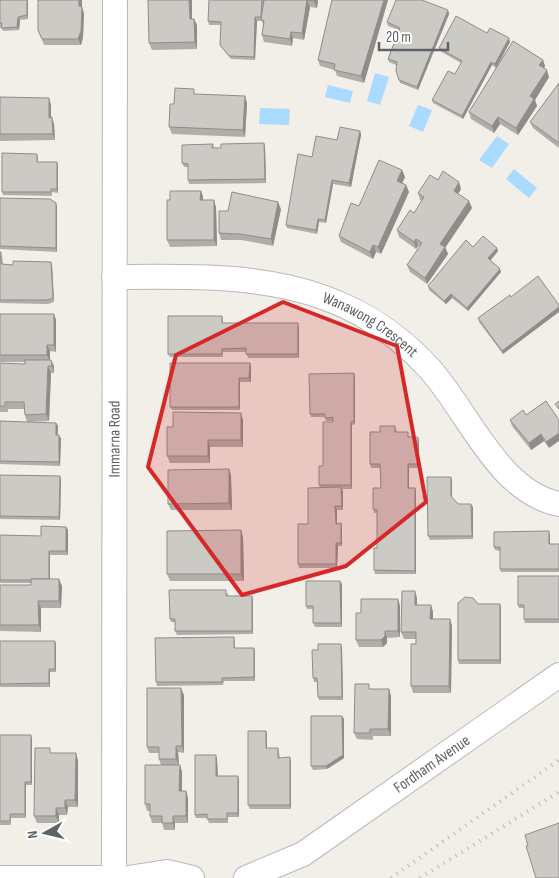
<svg xmlns="http://www.w3.org/2000/svg" width="559" height="878" viewBox="0 0 559 878" font-family="'Sofia Sans Condensed',sans-serif">
  <rect width="100%" height="100%" fill="#f1efe8"/>
  <g fill="#aadaff">
    <polygon points="375,73 389,77 380,105 367,101"/>
    <polygon points="328,85 353,91 350,103 325,97"/>
    <polygon points="418,105 432,110 423,132 409,126"/>
    <polygon points="260,108 290,109 289,125 259,124"/>
    <polygon points="497,136 509,144 492,168 479,160"/>
    <polygon points="514,169 537,188 529,198 506,179"/>
  </g>
  <g fill="none" stroke-linecap="round" stroke-linejoin="round">
    <g stroke="#b5b8bc" stroke-width="26">
      <g id="minor">
        <path id="s1" d="M 114,277 C 234,276 340,272 429,368 C 468,411 498,492 559,504"/>
        <polyline points="0,878 113,878"/>
        <path id="s2" d="M 114,878 L 115,0"/>
        <polyline points="128,878 167,872 192,878"/>
        <path id="s3" d="M 246,878 L 303,854 L 559,675"/>
      </g>
    </g>
    <use href="#minor" stroke="#fff" stroke-width="24"/>
    <g stroke="#b6b7b8" stroke-width="4" stroke-dasharray="1 6" stroke-linecap="butt">
      <polyline points="391,878 559,760"/>
      <polyline points="420,878 559,792"/>
    </g>
  </g>
  <g fill="#afaea9">
    <polygon points="0,0 28,0 28,19 20,20 19,30 3,31 1,27 0,27"/>
    <polygon points="209,0 318,0 317,8 310,7 304,40 293,38 292,46 264,42 262,35 263,25 262,21 257,21 255,60 231,59 222,48 220,45 221,25 209,25 208,21"/>
    <polygon points="332,0 388,0 364,83 337,76 335,70 320,66 318,60"/>
    <polygon points="82,7 84,14 83,37 81,45 44,45 38,30"/>
    <polygon points="448,10 449,14 418,90 400,83 396,71 396,65 389,62 388,59 399,30 388,26 387,22"/>
    <polygon points="192,19 194,19 197,25 197,49 152,50 149,43"/>
    <polygon points="487,33 510,42 496,68 492,65 463,119 433,103 432,100 455,74 461,63 440,51 439,48"/>
    <polygon points="543,60 545,66 544,68 549,77 535,100 537,106 518,135 500,124 494,133 471,119 469,112"/>
    <polygon points="559,83 559,148 533,128 530,122"/>
    <polygon points="0,97 51,105 51,117 54,124 55,140 0,141"/>
    <polygon points="247,103 245,137 172,134 169,127 174,104"/>
    <polygon points="360,131 361,135 351,187 333,184 326,223 319,222 317,234 287,228 286,225 312,157 337,140"/>
    <polygon points="213,144 214,148 265,146 266,183 189,184 188,180 188,167 184,167 182,163"/>
    <polygon points="37,154 38,157 38,162 57,162 58,166 58,193 52,192 52,196 3,195 2,192"/>
    <polygon points="402,170 405,177 402,183 406,185 409,192 381,254 376,252 373,259 341,242 339,236 359,206"/>
    <polygon points="438,180 461,189 458,194 469,201 472,208 445,247 448,254 427,284 410,272 407,265 420,247 418,246 416,249 399,237 397,230 414,213 422,201 420,200 418,193"/>
    <polygon points="201,191 203,197 203,200 216,207 217,246 170,247 167,240 170,200"/>
    <polygon points="0,198 56,203 57,207 57,252 0,249"/>
    <polygon points="281,209 273,246 242,240 221,240 219,233"/>
    <polygon points="473,247 498,251 490,261 501,272 468,311 452,298 446,304 429,290 428,286"/>
    <polygon points="0,252 2,256 3,264 13,265 51,262 52,265 54,302 48,304 0,303"/>
    <polygon points="510,295 503,354 479,322 478,318"/>
    <polygon points="0,314 54,314 56,320 56,352 50,351 50,360 51,360 54,366 54,373 51,373 49,421 27,422 25,415 24,409 8,409 8,412 0,412 0,363 25,364 25,362 0,362"/>
    <polygon points="222,316 223,319 223,323 299,327 299,358 248,358 246,352 223,352 223,357 170,357 168,354"/>
    <polygon points="251,366 251,382 240,382 240,410 172,410 170,407"/>
    <polygon points="354,373 355,377 355,424 352,425 352,489 342,489 343,491 343,510 337,510 337,524 341,523 342,527 342,546 338,546 337,568 299,568 298,564 308,524 320,488 319,485 333,422 333,421 326,421 325,417 311,417 310,414"/>
    <polygon points="546,401 549,448 544,441 531,450 512,426 510,420 526,415"/>
    <polygon points="241,413 243,420 243,447 210,447 210,463 170,463 167,456 173,427"/>
    <polygon points="0,421 56,423 58,426 58,435 59,435 61,439 60,466 0,464"/>
    <polygon points="395,426 397,432 409,436 410,437 419,441 419,468 409,468 409,488 415,488 416,491 416,574 375,574 374,570 377,548 377,513 374,513 373,509 381,488 380,468 371,468 370,464"/>
    <polygon points="229,469 231,476 232,510 171,510 168,504"/>
    <polygon points="0,475 60,476 61,480 60,520 0,519"/>
    <polygon points="452,481 452,497 458,504 473,507 473,539 430,540 428,536"/>
    <polygon points="66,527 68,530 68,555 50,555 50,579 62,586 61,608 41,608 41,632 0,631 0,585 31,585 31,583 0,583 0,535 41,536"/>
    <polygon points="550,535 550,544 559,545 559,572 501,572 500,569 500,551 495,550 494,547"/>
    <polygon points="243,537 244,581 170,581 167,574"/>
    <polygon points="559,576 559,623 525,623 524,619 524,608 519,608 518,605"/>
    <polygon points="342,584 342,627 315,627 313,623 313,609 307,609 306,606"/>
    <polygon points="228,593 228,596 252,596 253,600 253,634 177,635 175,631 175,622 171,622 170,619"/>
    <polygon points="417,598 417,605 431,605 433,612 433,619 450,619 452,626 451,693 413,693 411,686 416,639 404,639 401,632"/>
    <polygon points="398,599 400,606 400,637 387,638 387,643 383,647 359,647 356,640 361,613"/>
    <polygon points="478,604 501,607 501,664 459,664 458,660"/>
    <polygon points="234,637 235,641 235,648 254,648 255,652 255,681 224,681 223,685 157,686 156,682"/>
    <polygon points="0,641 56,644 56,672 50,672 50,687 0,687"/>
    <polygon points="342,648 343,700 319,700 318,697 317,682 314,682 313,678"/>
    <polygon points="370,689 389,689 391,696 391,736 373,736 373,740 357,739 354,733"/>
    <polygon points="184,695 184,753 178,752 179,765 180,765 182,772 182,791 186,791 188,798 188,823 175,823 175,830 164,830 162,823 152,823 150,816 150,811 147,811 145,804 161,765 159,759 159,753 149,753 147,747"/>
    <polygon points="342,716 344,719 344,758 327,769 313,770 311,766"/>
    <polygon points="266,731 267,735 267,748 278,748 279,752 280,758 291,761 291,809 250,809 248,805"/>
    <polygon points="0,735 32,739 32,785 26,785 26,818 11,818 11,825 0,825"/>
    <polygon points="52,753 78,760 78,807 68,807 67,815 59,815 59,823 37,823 34,816"/>
    <polygon points="217,759 218,776 239,780 239,817 228,817 228,823 209,823 207,818 196,818 195,815"/>
  </g>
  <g fill="#8f8d8a">
    <polygon points="27,0 28,0 28,19 27,15"/>
    <polygon points="79,0 82,0 82,7 84,14 83,37 81,45 78,39"/>
    <polygon points="189,0 192,0 192,25 190,19"/>
    <polygon points="307,0 310,7 304,40 302,33"/>
    <polygon points="314,0 318,0 317,8 314,1"/>
    <polygon points="384,0 388,0 364,83 361,76"/>
    <polygon points="448,10 449,14 418,90 417,87"/>
    <polygon points="18,17 20,20 19,30 17,27"/>
    <polygon points="255,17 257,21 255,60 254,57"/>
    <polygon points="194,19 197,25 197,49 195,42"/>
    <polygon points="291,32 293,38 292,46 290,39"/>
    <polygon points="509,38 510,42 496,68 495,64"/>
    <polygon points="543,60 545,66 542,72 539,65"/>
    <polygon points="491,62 492,65 463,119 462,116"/>
    <polygon points="547,70 549,77 535,100 537,106 518,135 516,128 530,96"/>
    <polygon points="245,96 247,103 245,137 243,130"/>
    <polygon points="49,98 51,105 51,125 49,118"/>
    <polygon points="52,117 54,124 55,140 53,134"/>
    <polygon points="498,117 500,124 494,133 492,126"/>
    <polygon points="360,131 361,135 351,187 349,183"/>
    <polygon points="264,143 265,146 266,183 265,179"/>
    <polygon points="57,162 58,166 58,193 57,189"/>
    <polygon points="402,170 405,177 400,188 397,181"/>
    <polygon points="332,180 333,184 326,223 325,220"/>
    <polygon points="459,182 461,189 456,197 454,191"/>
    <polygon points="406,185 409,192 381,254 378,247"/>
    <polygon points="201,191 203,197 203,206 200,200"/>
    <polygon points="214,200 216,207 217,246 214,240"/>
    <polygon points="469,201 472,208 443,251 440,244"/>
    <polygon points="278,202 281,209 273,246 271,239"/>
    <polygon points="56,203 57,207 57,252 56,248"/>
    <polygon points="318,219 319,222 317,234 316,230"/>
    <polygon points="416,239 418,246 416,249 414,242"/>
    <polygon points="373,245 376,252 373,259 370,252"/>
    <polygon points="445,247 448,254 427,284 425,278"/>
    <polygon points="497,248 498,251 489,262 488,258"/>
    <polygon points="51,262 52,265 54,302 53,298"/>
    <polygon points="500,269 501,272 468,311 467,308"/>
    <polygon points="451,294 452,298 446,304 444,301"/>
    <polygon points="559,307 559,312 503,354 502,351"/>
    <polygon points="54,314 56,320 56,352 54,345"/>
    <polygon points="298,323 299,327 299,358 298,354"/>
    <polygon points="47,345 50,351 50,362 47,355"/>
    <polygon points="51,360 54,366 54,373 52,366"/>
    <polygon points="250,363 251,366 251,382 249,378"/>
    <polygon points="48,366 51,373 49,421 46,414"/>
    <polygon points="354,373 355,377 355,424 354,421"/>
    <polygon points="239,378 240,382 240,410 239,407"/>
    <polygon points="241,413 243,420 243,447 241,440"/>
    <polygon points="351,422 352,425 352,489 351,485"/>
    <polygon points="56,423 58,426 57,439 56,435"/>
    <polygon points="559,433 559,441 549,448 546,442"/>
    <polygon points="541,434 544,441 531,450 529,443"/>
    <polygon points="59,435 61,439 60,466 59,462"/>
    <polygon points="418,437 419,441 419,468 418,464"/>
    <polygon points="208,440 210,447 210,463 208,456"/>
    <polygon points="408,464 409,468 409,491 408,488"/>
    <polygon points="229,469 231,476 232,510 229,503"/>
    <polygon points="60,476 61,480 60,520 59,517"/>
    <polygon points="451,477 452,481 452,499 451,496"/>
    <polygon points="341,487 343,491 343,510 342,506"/>
    <polygon points="415,488 416,491 416,574 415,571"/>
    <polygon points="471,504 473,507 473,539 472,536"/>
    <polygon points="335,506 337,510 337,527 336,524"/>
    <polygon points="341,523 342,527 342,546 341,543"/>
    <polygon points="66,527 68,530 68,555 66,551"/>
    <polygon points="241,530 243,537 244,581 241,574"/>
    <polygon points="549,531 550,535 550,548 549,544"/>
    <polygon points="336,543 338,546 337,568 336,564"/>
    <polygon points="49,551 50,555 50,583 49,580"/>
    <polygon points="59,579 62,586 61,608 59,601"/>
    <polygon points="340,581 342,584 342,627 341,623"/>
    <polygon points="415,591 417,598 417,612 415,605"/>
    <polygon points="252,596 253,600 253,634 252,631"/>
    <polygon points="398,599 400,606 400,637 398,631"/>
    <polygon points="38,601 41,608 41,632 39,625"/>
    <polygon points="500,604 501,607 501,664 500,660"/>
    <polygon points="431,605 433,612 433,626 430,619"/>
    <polygon points="450,619 452,626 451,693 449,686"/>
    <polygon points="385,631 387,638 387,643 383,647 381,640"/>
    <polygon points="55,641 56,644 56,672 55,669"/>
    <polygon points="341,644 342,648 343,700 342,697"/>
    <polygon points="254,648 255,652 255,681 254,677"/>
    <polygon points="49,669 50,672 50,687 49,683"/>
    <polygon points="181,688 184,695 184,753 182,746"/>
    <polygon points="389,689 391,696 391,736 388,729"/>
    <polygon points="342,716 344,719 344,758 327,769 326,766"/>
    <polygon points="266,731 267,735 267,752 266,748"/>
    <polygon points="31,735 32,739 32,785 31,782"/>
    <polygon points="176,746 178,752 179,765 176,759"/>
    <polygon points="76,753 78,760 78,807 75,800"/>
    <polygon points="216,755 217,759 218,780 216,776"/>
    <polygon points="290,757 291,761 291,809 290,805"/>
    <polygon points="180,765 182,772 182,798 179,791"/>
    <polygon points="238,776 239,780 239,817 238,813"/>
    <polygon points="25,782 26,785 26,818 25,814"/>
    <polygon points="186,791 188,798 188,823 186,816"/>
    <polygon points="65,800 68,807 67,815 65,808"/>
    <polygon points="56,808 59,815 59,823 56,816"/>
    <polygon points="173,816 175,823 175,830 173,823"/>
  </g>
  <g fill="#cccac5" stroke="#8f8d8a">
    <polygon points="0,0 27,0 27,15 18,17 17,27 1,28 2,23 0,23"/>
    <polygon points="38,0 79,0 79,6 82,7 81,31 78,39 42,39 38,30"/>
    <polygon points="148,0 189,0 190,19 194,19 195,42 149,43"/>
    <polygon points="209,0 262,0 261,17 255,17 254,57 229,56 220,45 221,22 208,21"/>
    <polygon points="264,0 314,0 314,1 307,0 302,33 291,32 290,39 262,35 264,21 261,19"/>
    <polygon points="332,0 384,0 361,76 334,70 335,64 318,60"/>
    <polygon points="396,0 422,0 448,10 417,87 399,80 396,71 397,62 388,59 400,28 387,22"/>
    <polygon points="456,16 487,33 490,28 509,38 495,64 491,62 462,116 432,100 448,71 455,74 462,61 439,48"/>
    <polygon points="513,41 543,60 539,65 547,70 530,96 534,99 516,128 498,117 492,126 469,112"/>
    <polygon points="559,83 559,143 530,122"/>
    <polygon points="175,88 194,89 194,94 245,96 243,130 169,127 170,104 174,104"/>
    <polygon points="0,97 49,98 49,118 52,117 53,134 0,134"/>
    <polygon points="340,127 360,131 349,183 332,180 325,220 318,219 316,230 286,225 298,154 312,157 316,136 337,140"/>
    <polygon points="264,143 265,179 188,180 188,164 182,163 182,145 213,144 212,148 221,148 221,144"/>
    <polygon points="2,153 37,154 37,162 57,162 57,189 51,189 51,192 2,192"/>
    <polygon points="379,160 402,170 397,181 406,185 378,247 373,245 370,252 339,236 351,203 359,206"/>
    <polygon points="443,171 459,182 454,191 469,201 440,244 445,247 425,278 407,265 422,243 416,239 414,242 397,230 410,210 414,213 424,197 418,193 430,175 438,180"/>
    <polygon points="170,191 201,191 200,200 214,200 214,240 167,240 167,200 170,200"/>
    <polygon points="232,192 278,202 271,239 240,234 219,233 219,211 228,211"/>
    <polygon points="0,198 50,199 56,203 56,248 0,246"/>
    <polygon points="483,236 497,248 488,258 500,269 467,308 451,294 444,301 428,286 466,240 473,247"/>
    <polygon points="0,252 1,252 1,264 13,265 13,261 51,262 53,298 47,300 0,300"/>
    <polygon points="538,276 559,305 559,307 502,351 478,318 510,295 511,297"/>
    <polygon points="0,314 54,314 54,345 47,345 47,355 0,355"/>
    <polygon points="168,316 222,316 222,323 298,323 298,354 246,354 246,348 222,349 222,354 168,354"/>
    <polygon points="25,360 51,360 52,366 48,366 46,414 25,415 24,402 5,402 5,406 0,406 0,363 25,364"/>
    <polygon points="170,363 250,363 249,378 239,378 239,407 170,407"/>
    <polygon points="354,373 354,421 351,422 351,485 319,485 319,466 323,466 323,422 333,422 333,417 325,418 325,414 310,414 309,374"/>
    <polygon points="546,401 559,420 559,433 546,442 541,434 529,443 510,420 523,410 526,415"/>
    <polygon points="559,401 559,409 555,404"/>
    <polygon points="173,412 241,413 241,440 208,440 208,456 167,456 167,427 173,427"/>
    <polygon points="0,421 56,423 56,435 59,435 59,462 0,461"/>
    <polygon points="380,426 395,426 395,432 408,432 408,437 418,437 418,464 408,464 408,488 415,488 415,571 374,570 374,548 377,548 377,510 373,509 373,488 381,488 380,464 370,464 370,432 380,432"/>
    <polygon points="229,469 229,503 168,504 168,470"/>
    <polygon points="0,475 60,476 59,517 0,516"/>
    <polygon points="427,477 451,477 451,496 458,504 471,504 472,536 428,536"/>
    <polygon points="341,487 342,506 335,506 336,524 341,523 341,543 336,543 336,564 298,564 298,524 308,524 308,488"/>
    <polygon points="41,526 66,527 66,551 49,551 49,579 31,579 31,580 0,580 0,535 41,536"/>
    <polygon points="241,530 241,574 167,574 167,531"/>
    <polygon points="549,531 549,544 559,544 559,569 500,569 500,547 494,547 494,532"/>
    <polygon points="518,576 559,576 559,619 524,619 524,605 518,605"/>
    <polygon points="31,579 59,579 59,601 38,601 39,625 0,625 0,585 31,585"/>
    <polygon points="306,581 340,581 341,623 313,623 313,606 306,606"/>
    <polygon points="169,590 226,590 226,596 252,596 252,631 175,631 175,619 170,619"/>
    <polygon points="402,591 415,591 415,605 431,605 430,619 450,619 449,686 411,686 411,644 416,644 416,632 401,632"/>
    <polygon points="465,597 473,598 478,604 500,604 500,660 458,660 458,603"/>
    <polygon points="361,599 398,599 398,631 385,631 385,636 381,640 356,640 356,613 361,613"/>
    <polygon points="234,637 234,648 254,648 254,677 222,678 222,682 156,682 155,638"/>
    <polygon points="0,641 55,641 55,669 49,669 49,683 0,684"/>
    <polygon points="318,644 341,644 342,697 318,697 317,678 313,678 312,650 318,650"/>
    <polygon points="355,684 369,684 369,689 389,689 388,729 370,729 370,733 354,733"/>
    <polygon points="147,688 181,688 182,746 176,746 176,759 159,759 159,747 147,747"/>
    <polygon points="311,716 342,716 343,755 326,766 311,766"/>
    <polygon points="248,731 266,731 266,748 278,748 278,758 290,757 290,805 248,805"/>
    <polygon points="0,735 31,735 31,782 25,782 25,814 10,814 10,821 0,821"/>
    <polygon points="35,748 50,748 50,753 76,753 75,800 65,800 65,808 56,808 56,816 34,816"/>
    <polygon points="195,755 216,755 216,776 238,776 238,813 227,813 227,819 207,819 207,814 195,815"/>
    <polygon points="145,765 180,765 179,791 186,791 186,816 173,816 173,823 162,823 162,816 150,816 150,804 145,804"/>
    <polygon points="559,823 559,878 536,878 526,846 528,846 525,835"/>
  </g>
  <path fill="#d62828" fill-opacity="0.2" stroke="#d62828" stroke-width="4" stroke-linejoin="round" d="M 283,302 L 397,346 L 426,502 L 346,566 L 242,595 L 148,467 L 176,355 Z"/>
  <g text-anchor="middle" dominant-baseline="central" stroke-width="5" stroke-linejoin="round" paint-order="stroke">
    <g font-size="16" fill="#5f6368" stroke="#fff">
      <text stroke="none"><textPath href="#s1" startOffset="266">Wanawong Crescent</textPath></text>
      <text stroke="none"><textPath href="#s2" startOffset="439">Immarna Road</textPath></text>
      <text stroke="none"><textPath href="#s3" startOffset="219">Fordham Avenue</textPath></text>
    </g>
  </g>
  <g transform="translate(45 833) rotate(262)" stroke="#ffffff" stroke-width="4" paint-order="stroke">
  <path d="M0-4L9 19L0 12L-9 19Z" fill="#5f6368"/>
  <text y="-8" font-size="14" font-weight="bold" text-anchor="middle" fill="#5f6368">N</text>
  </g>
  <path d="M379 42v8h69v-8" fill="none" stroke="#5f6368" stroke-width="2.5"/>
  <text x="386" y="42" font-size="15" fill="#5f6368" stroke="#ffffff" stroke-width="4" paint-order="stroke">20 m</text>
</svg>
